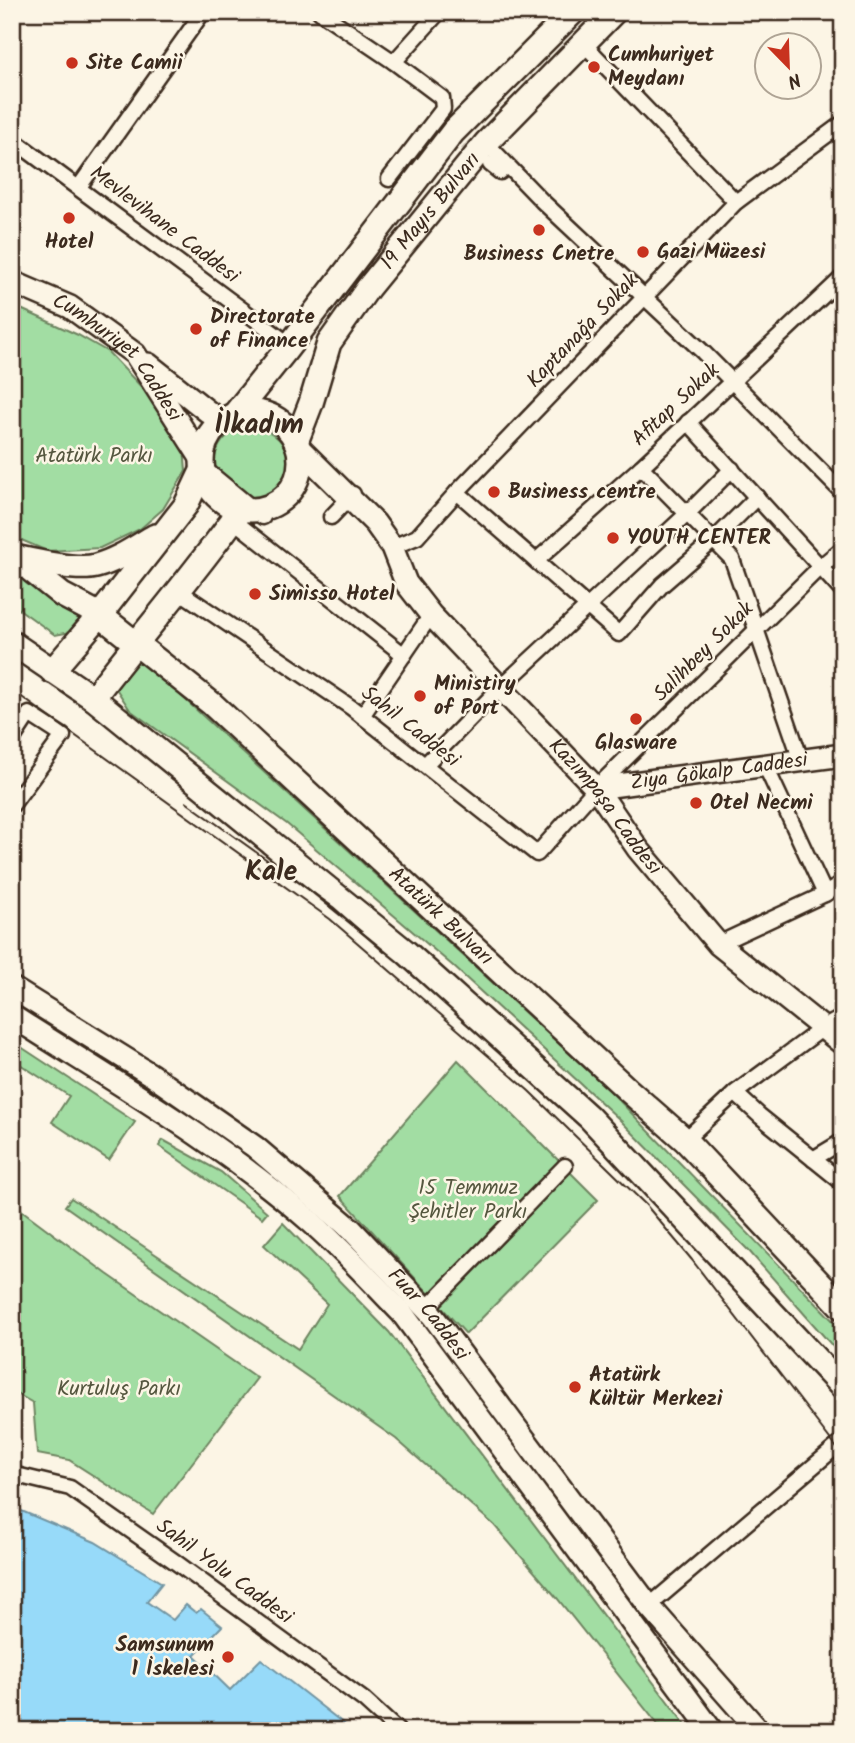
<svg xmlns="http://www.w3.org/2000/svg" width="855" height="1743" viewBox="0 0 855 1743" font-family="Kalam,sans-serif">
  <rect width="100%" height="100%" fill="#fcf5e5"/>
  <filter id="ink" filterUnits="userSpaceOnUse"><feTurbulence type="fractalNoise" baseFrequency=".0143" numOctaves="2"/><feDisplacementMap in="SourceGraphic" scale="14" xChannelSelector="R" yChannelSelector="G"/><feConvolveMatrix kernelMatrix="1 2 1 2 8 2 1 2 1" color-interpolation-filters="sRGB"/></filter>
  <g filter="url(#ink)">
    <g fill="#a2dda3" stroke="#6e8460" stroke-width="2">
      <polygon points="12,305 78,335 108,352 171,418 184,447 186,471 163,509 140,529 100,548 47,551 12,536"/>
      <path d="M 249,426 C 303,431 301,498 247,502 L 213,468 C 215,444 226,431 249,426 Z"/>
      <polygon points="12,573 78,614 81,625 76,631 55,635 12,604"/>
      <polygon points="137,660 177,692 610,1091 843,1331 843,1358 749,1251 619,1119 453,966 287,824 130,710 117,690 117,678"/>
      <polygon points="12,1041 135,1122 109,1160 52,1122 69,1096 12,1059"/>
      <polygon points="458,1060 598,1200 466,1334 340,1196"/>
      <polygon points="163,1140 221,1172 267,1212 262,1218 159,1146"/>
      <polygon points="71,1198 298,1349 327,1304 264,1245 283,1223 389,1332 690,1731 663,1731 557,1598 494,1525 396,1439 65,1206"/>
      <polygon points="12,1203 107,1274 257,1378 153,1514 69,1460 37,1454 33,1403 12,1391"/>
    </g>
    <polygon fill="#97daf9" stroke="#7294a1" stroke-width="2" points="12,1507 95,1542 162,1583 147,1602 173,1620 186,1605 196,1613 201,1609 222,1626 194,1655 230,1690 261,1659 353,1731 12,1731"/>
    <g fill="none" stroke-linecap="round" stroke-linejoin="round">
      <polyline stroke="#d5ccbd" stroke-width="14" stroke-dasharray="14 7" stroke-linecap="butt" points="443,109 453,132 483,159"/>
      <g stroke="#3b2a1e" stroke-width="19">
        <g id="street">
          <polyline points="320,12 394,62 442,98 443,109 389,179"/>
          <polyline points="583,43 736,202"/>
          <polyline points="394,62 439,12"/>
          <polyline points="12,139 290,345"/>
          <polyline points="486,143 542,201 703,352 843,493"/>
          <polyline points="490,164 500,172 507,166"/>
          <polyline points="79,187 203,12"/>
          <polyline points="688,422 843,592"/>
          <polyline points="200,465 263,517"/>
          <polyline points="641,467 732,559 801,760"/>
          <polyline points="457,492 619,634 662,585 714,540 757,497"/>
          <polyline points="331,517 353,494"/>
          <polyline points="233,520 404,655"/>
          <polyline points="392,547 417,537 457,492 736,202 843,123"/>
          <polyline points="536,561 641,467 843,277"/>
          <polyline points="179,591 352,708 537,854 596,788 821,566 843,548"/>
          <polyline points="362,716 431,615"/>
          <polyline points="12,740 29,714 63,736 12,805"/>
          <polyline points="425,765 501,687 687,514 732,469"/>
          <polyline points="765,765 825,894"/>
          <polyline points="718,944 825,894 843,883"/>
          <polyline points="735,1093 823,1028 843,1017"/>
          <polyline points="685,1140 735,1093 760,1116 843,1183"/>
          <polyline points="813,1159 843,1141"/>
          <polyline points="426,1309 565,1166"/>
          <polyline points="12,1474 70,1488 174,1561 364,1700 398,1731"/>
          <polyline points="649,1606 843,1441"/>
        </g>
      </g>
      <g stroke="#3b2a1e" stroke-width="26">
        <g id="secondary">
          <path id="s1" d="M 12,282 L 70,307 L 135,354 L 201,458"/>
          <polyline points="148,364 221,422"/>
          <path id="s2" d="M 298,447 L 375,523 L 392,547 L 406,583 L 431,615 L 596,788 L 638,849 L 718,944 L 843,1044"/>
          <path id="s3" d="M 596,788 L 843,755"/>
          <path id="s4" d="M 12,988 L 150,1074 L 255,1147 L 351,1229 L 432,1315 L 649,1606 L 759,1731"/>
          <path d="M 12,1016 C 113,1081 220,1142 311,1222 C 343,1250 372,1282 402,1313 L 712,1731"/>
        </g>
      </g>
      <g stroke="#3b2a1e" stroke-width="28">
        <g id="primary">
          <circle cx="251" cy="461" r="49"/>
          <polyline points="234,415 286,350 453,132 573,12"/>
          <path id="s5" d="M 296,442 L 311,403 L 329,343 L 368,288 L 486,143 L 614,12"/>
          <path id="s6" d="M 12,555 L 62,595 L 100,615 L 212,704 L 628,1090 L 685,1140 L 843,1308"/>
          <path d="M 19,558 C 37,562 79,571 96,566 C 118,560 136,547 155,536"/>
          <polyline points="12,643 93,698 406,952 589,1117 843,1388"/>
          <polyline points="52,671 100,615 186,505 202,471"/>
          <path d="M 93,698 C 141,635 194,575 240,510"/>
        </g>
      </g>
      <use href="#street" stroke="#fcf5e5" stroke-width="14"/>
      <use href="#secondary" stroke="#fcf5e5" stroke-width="21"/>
      <use href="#primary" stroke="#fcf5e5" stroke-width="23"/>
      <g stroke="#3b2a1e" stroke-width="2">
        <polyline points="12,690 330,919 529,1091 646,1205 692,1260 843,1456"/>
        <polyline points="186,802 333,907 384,952"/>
      </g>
    </g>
  </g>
  <g fill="#c8321e" stroke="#fcf5e5" stroke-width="2.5">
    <circle cx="72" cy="63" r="7"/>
    <circle cx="594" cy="67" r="7"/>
    <circle cx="69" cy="218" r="7"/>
    <circle cx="539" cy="230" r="7"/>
    <circle cx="643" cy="252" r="7"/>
    <circle cx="196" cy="329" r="7"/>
    <circle cx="494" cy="492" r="7"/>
    <circle cx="613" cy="538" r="7"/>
    <circle cx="255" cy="594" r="7"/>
    <circle cx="420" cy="696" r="7"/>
    <circle cx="636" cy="719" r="7"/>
    <circle cx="696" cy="803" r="7"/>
    <circle cx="575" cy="1387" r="7"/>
    <circle cx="228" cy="1657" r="7"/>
  </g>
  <g text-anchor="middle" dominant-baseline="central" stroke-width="5" stroke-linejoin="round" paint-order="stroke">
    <g font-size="21" font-weight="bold" fill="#3b2a1e" stroke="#fcf5e5" text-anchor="start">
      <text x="608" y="55">Cumhuriyet<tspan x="608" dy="24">Meydanı</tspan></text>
      <text x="86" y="63">Site Camii</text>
      <text x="69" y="242" text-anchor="middle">Hotel</text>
      <text x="657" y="252">Gazi Müzesi</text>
      <text x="539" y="254" text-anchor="middle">Business Cnetre</text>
      <text x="210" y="317">Directorate<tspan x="210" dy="24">of Finance</tspan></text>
      <text x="508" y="492">Business centre</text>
      <text x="627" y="538">YOUTH CENTER</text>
      <text x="269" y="594">Simisso Hotel</text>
      <text x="434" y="684">Ministiry<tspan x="434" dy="24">of Port</tspan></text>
      <text x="636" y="743" text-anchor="middle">Glasware</text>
      <text x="710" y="803">Otel Necmi</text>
      <text x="589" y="1375">Atatürk<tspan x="589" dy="24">Kültür Merkezi</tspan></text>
      <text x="214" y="1645" text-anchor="end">Samsunum<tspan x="214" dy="24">1 İskelesi</tspan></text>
    </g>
    <g font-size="21" fill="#3b2a1e" stroke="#fcf5e5">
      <text stroke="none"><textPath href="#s5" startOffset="271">19 Mayıs Bulvarı</textPath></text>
      <text transform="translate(164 225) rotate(37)">Mevlevihane Caddesi</text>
      <text transform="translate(583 331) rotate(-46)">Kaptanağa Sokak</text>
      <text stroke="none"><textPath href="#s1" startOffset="133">Cumhuriyet Caddesi</textPath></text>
      <text transform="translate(676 405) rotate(-43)">Afitap Sokak</text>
      <text transform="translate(704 652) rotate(-45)">Salihbey Sokak</text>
      <text transform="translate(410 727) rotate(38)">Sahil Caddesi</text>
      <text stroke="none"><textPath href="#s3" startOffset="124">Ziya Gökalp Caddesi</textPath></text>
      <text stroke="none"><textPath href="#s2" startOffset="476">Kazımpaşa Caddesi</textPath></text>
      <text stroke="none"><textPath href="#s6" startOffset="562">Atatürk Bulvarı</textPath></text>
      <text stroke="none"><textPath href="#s4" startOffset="532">Fuar Caddesi</textPath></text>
      <text transform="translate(224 1572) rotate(36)">Sahil Yolu Caddesi</text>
    </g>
    <g font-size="21" fill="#55573f" stroke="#fcf5e5">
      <text x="94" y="456">Atatürk Parkı</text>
      <text x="468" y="1188">15 Temmuz<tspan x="468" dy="24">Şehitler Parkı</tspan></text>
      <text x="119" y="1389">Kurtuluş Parkı</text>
    </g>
    <g font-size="28" font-weight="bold" fill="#3b2a1e" stroke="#fcf5e5">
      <text x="259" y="425">İlkadım</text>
      <text x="271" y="872">Kale</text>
    </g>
  </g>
  <rect width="855" height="1743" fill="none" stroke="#fcf5e5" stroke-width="42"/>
  <rect x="21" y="21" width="813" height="1701" fill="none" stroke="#3b2a1e" stroke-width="2.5" filter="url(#ink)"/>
  <g transform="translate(788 66) rotate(157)"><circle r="33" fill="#fcf5e5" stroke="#afa495" stroke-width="2"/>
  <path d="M0-5L12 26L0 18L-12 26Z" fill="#c8321e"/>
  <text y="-10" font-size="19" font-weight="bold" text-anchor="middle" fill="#3b2a1e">N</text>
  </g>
</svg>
